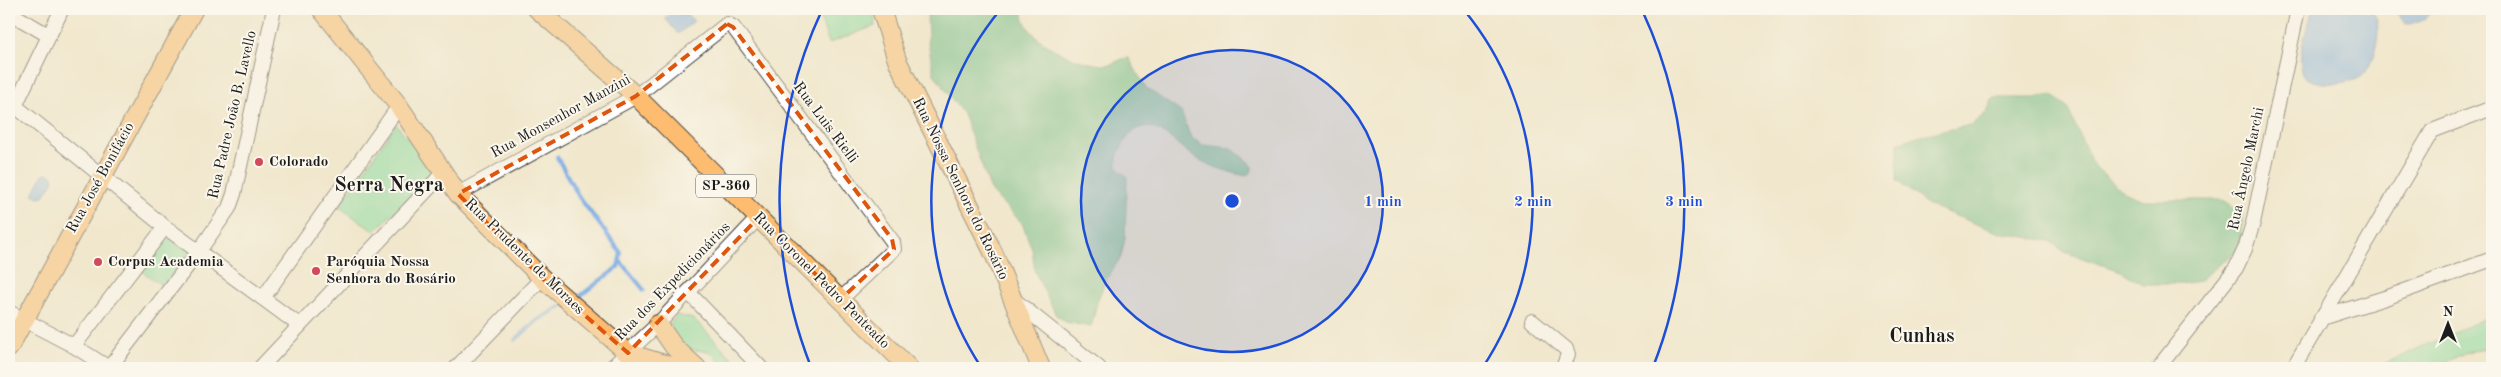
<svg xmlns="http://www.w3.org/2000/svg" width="2501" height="377" viewBox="0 0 2501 377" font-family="'Old Standard TT',serif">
  <rect width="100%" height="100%" fill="#fbf7ec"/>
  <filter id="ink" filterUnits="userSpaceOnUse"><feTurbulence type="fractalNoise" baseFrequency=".02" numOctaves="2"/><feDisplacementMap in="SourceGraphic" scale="10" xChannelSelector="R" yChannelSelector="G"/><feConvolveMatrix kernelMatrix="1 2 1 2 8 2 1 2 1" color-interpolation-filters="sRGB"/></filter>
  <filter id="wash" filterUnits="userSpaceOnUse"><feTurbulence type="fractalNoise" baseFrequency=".0096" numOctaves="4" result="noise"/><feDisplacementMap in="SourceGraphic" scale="20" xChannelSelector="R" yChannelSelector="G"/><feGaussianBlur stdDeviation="1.12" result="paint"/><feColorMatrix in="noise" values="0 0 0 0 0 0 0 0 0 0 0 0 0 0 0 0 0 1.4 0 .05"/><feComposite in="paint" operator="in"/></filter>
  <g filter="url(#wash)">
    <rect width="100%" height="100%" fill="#f1e7cd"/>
    <g fill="#82dba0" stroke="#4f7c5e">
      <polygon points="817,9 874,9 875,26 829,43"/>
      <polygon points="396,124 435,172 375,231 339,207"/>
      <polygon points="166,233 190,251 163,286 138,269"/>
      <polygon points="677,315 694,319 742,368 726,368 709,351 689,350 672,335 670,323"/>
      <polygon points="2492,315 2492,348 2466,352 2434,368 2375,368"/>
    </g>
    <g fill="#69bb86" stroke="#426c51">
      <path d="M 927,9 L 1022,9 C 1023,13 1023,20 1026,24 C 1039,47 1078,63 1103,65 C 1113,66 1119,58 1129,58 L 1145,87 L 1181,112 L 1191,138 L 1203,145 L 1231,148 L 1252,165 L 1252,171 L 1247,176 C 1230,173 1212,167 1196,158 C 1174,146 1147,104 1124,143 C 1118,152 1114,160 1119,171 L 1127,176 L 1125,238 L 1121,257 L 1106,280 L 1098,299 L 1091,327 L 1066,322 L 1056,315 L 1035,272 L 1032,249 L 1022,223 L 991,191 L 963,114 L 934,74 L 928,43 Z"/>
      <polygon points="2052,95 2067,107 2093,165 2124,192 2143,200 2223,200 2242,212 2242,232 2238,250 2199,281 2180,284 2142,284 2123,272 2065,252 2050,241 1997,232 1928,205 1897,181 1898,143 1917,136 1971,125 1986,113 1993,98 2033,98"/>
    </g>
    <g fill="#78abe4" stroke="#4a6480">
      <polygon points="678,9 682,9 694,21 678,34 665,18"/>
      <path d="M 2315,9 C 2324,9 2364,7 2369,9 C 2387,19 2374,66 2362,76 C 2351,85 2312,87 2304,75 C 2302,73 2301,67 2301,64 C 2299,51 2308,20 2315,9 Z"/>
      <path d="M 2393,9 L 2434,9 C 2426,18 2420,24 2406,24 Z"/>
      <polygon points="48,173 53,176 54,181 44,196 38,197 33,194 43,174"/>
    </g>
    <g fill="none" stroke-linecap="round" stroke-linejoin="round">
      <g stroke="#78abe4" stroke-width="4">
        <polyline points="557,157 579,197 621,253 618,267 580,296"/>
        <polyline points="621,262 644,290"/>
        <polyline points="515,340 538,320 562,306"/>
      </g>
    </g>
  </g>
  <g filter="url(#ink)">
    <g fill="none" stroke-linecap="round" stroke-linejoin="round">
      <g stroke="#3c3a37" stroke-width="16">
        <g id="minor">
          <polyline points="10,9 17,17 48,35"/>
          <polyline points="9,101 165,227 299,325"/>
          <polyline points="15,106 62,9"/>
          <polyline points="458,194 636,96 727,24 733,27 893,242 894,249 841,299"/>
          <polyline points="688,292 761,368"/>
          <polyline points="263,298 399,106"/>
          <polyline points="1013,299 1099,368"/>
          <polyline points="9,312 74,346 109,368"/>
          <polyline points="2321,318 2388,297 2492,259"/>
          <polyline points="1532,321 1566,349 1568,354 1563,368"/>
          <polyline points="74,346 165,227"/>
          <polyline points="109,368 199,251 229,208 234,194 274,9"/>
          <polyline points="260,368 444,172"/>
          <polyline points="456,368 542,278"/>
          <polyline points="611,368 658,324 758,218"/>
          <polyline points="2158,368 2236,268 2245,249 2253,223 2298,9"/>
          <polyline points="2293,368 2432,131 2492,108"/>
        </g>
      </g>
      <g stroke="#3c3a37" stroke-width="20">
        <g id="major">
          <polyline points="321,9 399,106 458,194 542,278 628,353 678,368"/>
          <polyline points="537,9 636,96 909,368"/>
          <polyline points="881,9 897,60 994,254 1041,368"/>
          <polyline points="658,324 674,347 697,368"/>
          <polyline points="9,348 194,9"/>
        </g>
      </g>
      <use href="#minor" stroke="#fff" stroke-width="14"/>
      <use href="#major" stroke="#febc70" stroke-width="18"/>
    </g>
  </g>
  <path d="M0 0H2501V377H0ZM 727,24 L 733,27 L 892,239 L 894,249 L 841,299 L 758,218 L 628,353 L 542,278 L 458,194 L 636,96 Z" fill="#f1e7cd" fill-opacity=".55" fill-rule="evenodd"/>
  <path fill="none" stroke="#de560d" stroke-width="4" stroke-dasharray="10 6" stroke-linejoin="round" d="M 727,24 L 733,27 L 892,239 L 894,249 L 841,299 L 758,218 L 628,353 L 542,278 L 458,194 L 636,96 Z"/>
  <circle cx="1232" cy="201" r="151" fill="#1d4ed8" fill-opacity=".12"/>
  <g fill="none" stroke="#1d4ed8" stroke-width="2.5">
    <circle cx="1232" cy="201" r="151"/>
    <path d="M981 367A301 301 0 0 1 1000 10M1464 10A301 301 0 0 1 1483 367"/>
    <path d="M811 367A452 452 0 0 1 822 10M1642 10A452 452 0 0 1 1653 367"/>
  </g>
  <g fill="#d1495b" stroke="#fbf7ec" stroke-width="2">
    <circle cx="259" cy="162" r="5"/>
    <circle cx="98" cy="262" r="5"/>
    <circle cx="316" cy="271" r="5"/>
  </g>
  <g text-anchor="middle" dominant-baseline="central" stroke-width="4" stroke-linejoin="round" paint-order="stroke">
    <rect fill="#fbf7ec" stroke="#5f5e5a" stroke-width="1" x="696" y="174.5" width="60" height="23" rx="4"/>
    <g font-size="14" font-weight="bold" fill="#1c1c1c">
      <text x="726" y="186">SP-360</text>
    </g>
    <g font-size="15" fill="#1c1c1c" stroke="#fbf7ec">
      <text transform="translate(233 115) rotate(-77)">Rua Padre João B. Lavello</text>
      <text transform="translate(561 117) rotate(-29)">Rua Monsenhor Manzini</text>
      <text transform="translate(825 123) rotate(53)">Rua Luis Rielli</text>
      <text transform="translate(2247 169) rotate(-78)">Rua Ângelo Marchi</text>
      <text transform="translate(101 178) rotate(-61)">Rua José Bonifácio</text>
      <text transform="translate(960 189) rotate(64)">Rua Nossa Senhora do Rosário</text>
      <text transform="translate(524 257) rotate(44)">Rua Prudente de Moraes</text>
      <text transform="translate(821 281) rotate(45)">Rua Coronel Pedro Penteado</text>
      <text transform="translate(673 282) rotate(-46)">Rua dos Expedicionários</text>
    </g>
    <g font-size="15" font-weight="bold" fill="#1c1c1c" stroke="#fbf7ec" text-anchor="start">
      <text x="269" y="162">Colorado</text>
      <text x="108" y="262">Corpus Academia</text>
      <text x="326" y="262">Paróquia Nossa<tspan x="326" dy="17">Senhora do Rosário</tspan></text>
    </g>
    <g font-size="20" font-weight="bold" fill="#1c1c1c" stroke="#fbf7ec">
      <text x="389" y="186">Serra Negra</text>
      <text x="1922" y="337">Cunhas</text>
    </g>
  </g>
  <circle cx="1232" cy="201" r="8" fill="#1d4ed8" stroke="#fbf7ec" stroke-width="2.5"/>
  <g font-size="15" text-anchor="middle" font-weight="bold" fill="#1d4ed8" stroke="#fbf7ec" stroke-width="4" stroke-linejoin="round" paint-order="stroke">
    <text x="1383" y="206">1 min</text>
    <text x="1533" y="206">2 min</text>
    <text x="1684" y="206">3 min</text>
  </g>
  <rect width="2501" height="377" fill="none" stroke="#fbf7ec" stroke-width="30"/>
  <g transform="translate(2448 324)" stroke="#fbf7ec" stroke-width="4" paint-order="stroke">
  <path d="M0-4L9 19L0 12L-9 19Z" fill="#1c1c1c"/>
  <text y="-8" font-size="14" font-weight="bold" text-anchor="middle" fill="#1c1c1c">N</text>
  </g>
</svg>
